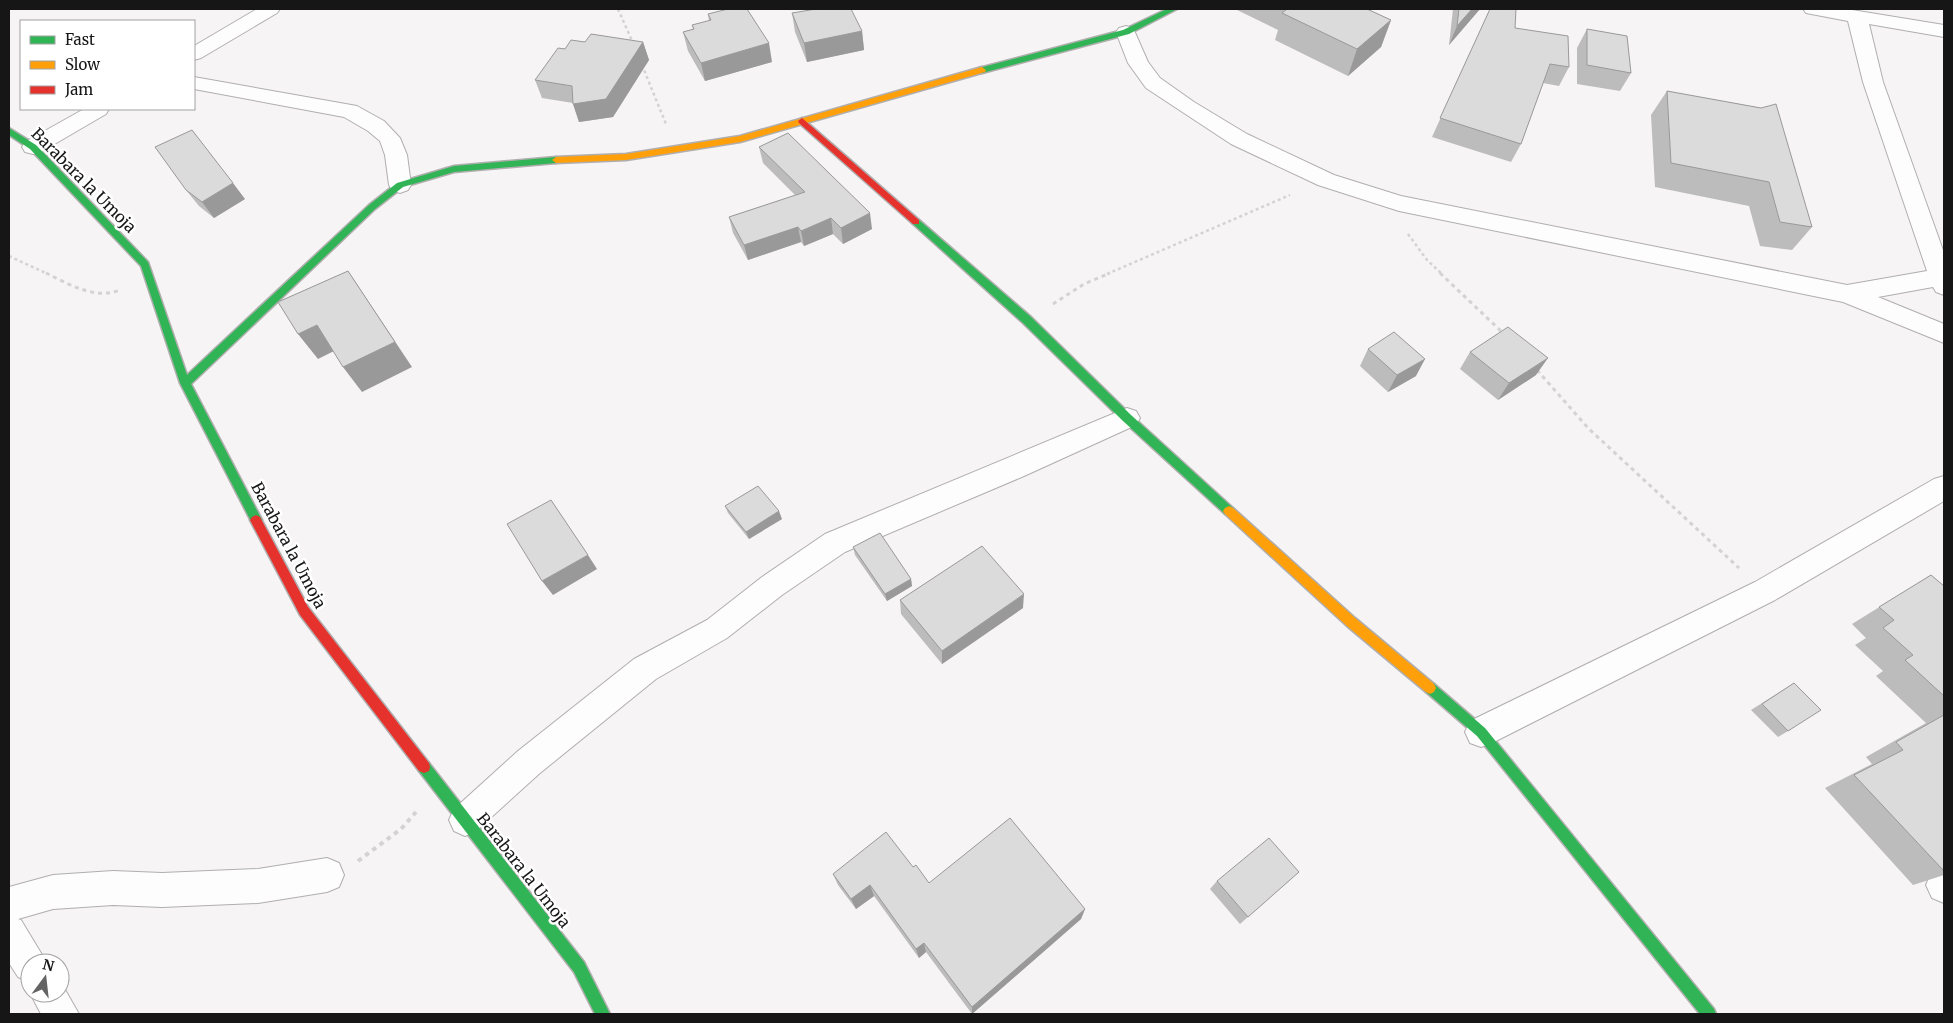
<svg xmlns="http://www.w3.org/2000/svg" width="1953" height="1023" viewBox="0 0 1953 1023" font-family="Merriweather,serif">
  <rect width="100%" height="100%" fill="#f6f4f4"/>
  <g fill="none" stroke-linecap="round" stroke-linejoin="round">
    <g stroke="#b0aeae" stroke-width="2">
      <g id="street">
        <polygon points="257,9 280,9 277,13 201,58 194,60 194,46"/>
        <polygon points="1803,9 1846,9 1944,25 1944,37 1869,24 1883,82 1944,253 1944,295 1936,292 1933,287 1878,297 1944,324 1944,343 1843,302 1399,211 1318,185 1231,144 1146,88 1128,63 1116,32 1119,28 1126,26 1133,28 1148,62 1160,78 1194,102 1247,134 1334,175 1401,196 1847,285 1927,271 1863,82 1848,21 1806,13"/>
        <polygon points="194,77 357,106 384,121 400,138 407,155 411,185 408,190 400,193 392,190 389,185 385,155 380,141 368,131 344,117 194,89"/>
        <polygon points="84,109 109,109 106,114 41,152 33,154 25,152 22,147 25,142"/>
        <polygon points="1127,408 1136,411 1140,418 1136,425 1024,476 845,552 782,595 727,638 656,679 540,773 476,831 465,836 454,831 449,820 454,809 518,751 634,659 707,620 762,577 825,534"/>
        <polygon points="1944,476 1944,501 1775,600 1492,743 1481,747 1470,743 1465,732 1470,721 1755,582 1934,479"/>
        <polygon points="327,858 339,863 344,875 339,887 327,892 258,903 162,907 113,905 53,909 18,919 21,920 47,963 30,963 30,982 18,977 9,963 9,887 53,875 113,871 162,873 258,869"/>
        <polygon points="1943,868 1944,869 1944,903 1932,898 1926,885 1931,873"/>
        <polygon points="60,981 79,1014 41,1014 30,993 60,993"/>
      </g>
    </g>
    <g stroke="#b0aeae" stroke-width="3">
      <g id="fast">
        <polygon points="1167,9 1177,9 1129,34 982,73 978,70 979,68 1123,30"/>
        <polygon points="9,128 36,145 148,262 187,375 369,205 397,183 454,166 556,157 560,160 556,163 454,172 403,187 375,209 191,384 262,520 260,523 256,525 252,523 180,383 141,266 30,149 9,135"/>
        <polygon points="916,219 919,220 1031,317 1131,415 1233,508 1235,511 1233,514 1225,514 1123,421 1023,323 913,224 911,222"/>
        <polygon points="1430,682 1434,684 1485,728 1714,1009 1716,1014 1700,1014 1477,736 1426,692 1424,688 1426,684"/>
        <polygon points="424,761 429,763 584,962 610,1014 595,1014 574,972 419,771 418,767 419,763"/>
      </g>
    </g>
    <g stroke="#b0aeae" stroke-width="3">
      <g id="slow">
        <polygon points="982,67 986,70 985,72 740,142 626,160 556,163 552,160 556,157 626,154 740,136"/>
        <polygon points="1229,506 1233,508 1355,618 1434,684 1436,688 1434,692 1430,694 1426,692 1347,626 1225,514 1223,511 1225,508"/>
      </g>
    </g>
    <g stroke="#b0aeae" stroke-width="3">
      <g id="jam">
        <polygon points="802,118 919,220 919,224 913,224 799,123 798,121"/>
        <polygon points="256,515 260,517 308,607 429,763 430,767 429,771 424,773 419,771 300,615 250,520 252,517"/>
      </g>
    </g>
    <g stroke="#d3d3d3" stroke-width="2.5" stroke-dasharray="3 3" stroke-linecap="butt">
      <polyline points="618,9 633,43"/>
      <polyline points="642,65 666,124"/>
      <polyline points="1408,234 1427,260 1442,274"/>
      <polyline points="9,256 48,274"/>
      <polyline points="1107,274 1290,195"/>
    </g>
    <g stroke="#d3d3d3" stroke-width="3" stroke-dasharray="4 4" stroke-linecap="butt">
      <path d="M 46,273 C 68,284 95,300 120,290"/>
      <polyline points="1440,273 1504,334"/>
      <polyline points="1053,304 1084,284 1110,273"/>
      <polyline points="1537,370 1588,428 1739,568"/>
    </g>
    <polyline stroke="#d3d3d3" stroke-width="4" stroke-dasharray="4.5 4.5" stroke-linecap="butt" points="358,861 401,829 416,812"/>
    <use href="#street" fill="#fefdfd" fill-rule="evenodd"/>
    <use href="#fast" fill="#30b455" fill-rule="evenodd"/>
    <use href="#slow" fill="#ff9f0a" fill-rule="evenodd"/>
    <use href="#jam" fill="#e5322d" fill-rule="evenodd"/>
  </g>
  <g fill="#bdbcbc">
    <polygon points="1235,9 1367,9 1391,20 1381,47 1348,76 1275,40 1278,30"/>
    <polygon points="1453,9 1480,9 1449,45"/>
    <polygon points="1490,9 1569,67 1559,86 1543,83 1521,144 1511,162 1432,137"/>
    <polygon points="792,13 862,31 864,50 807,62 795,32"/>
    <polygon points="708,14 772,62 705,81 688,51 683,32 693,29 692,25 709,21"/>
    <polygon points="1587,29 1631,73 1620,91 1577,84 1577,48"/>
    <polygon points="585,42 643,42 649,60 613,117 579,122 573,103 542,98 535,80 565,49"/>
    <polygon points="1667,91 1761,108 1812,227 1792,250 1760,246 1749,206 1655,187 1651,115"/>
    <polygon points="759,147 872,229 843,244 833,234 804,246 801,242 748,260 733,233 729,217 795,195 763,163"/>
    <polygon points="186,190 245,199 214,218 199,206"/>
    <polygon points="1368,349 1416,376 1388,392 1360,366"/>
    <polygon points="1470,352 1536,375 1498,400 1460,369"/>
    <polygon points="725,506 782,519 749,539 728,513"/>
    <polygon points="853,547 911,579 912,586 887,601 855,555"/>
    <polygon points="1931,575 1944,586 1944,875 1913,885 1825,788 1872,764 1866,757 1926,723 1876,676 1883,671 1855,645 1866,638 1852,624"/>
    <polygon points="900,600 1023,608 942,664 901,614"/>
    <polygon points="1794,683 1788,731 1778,737 1751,710"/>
    <polygon points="913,867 929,883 1085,909 1081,919 972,1014 926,952 919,958 874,896 856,909 838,885 833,874"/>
    <polygon points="1299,872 1240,924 1210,889 1217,881"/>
  </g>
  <g fill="#9a9999">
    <polygon points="1472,9 1480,9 1449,45 1457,26"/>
    <polygon points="1391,20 1381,47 1348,76 1357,49"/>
    <polygon points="862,31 864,50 807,62 804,43"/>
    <polygon points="643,42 649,60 613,117 579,122 573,104"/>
    <polygon points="769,43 772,62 705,81 701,63"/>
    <polygon points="233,183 245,199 214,218 202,202"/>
    <polygon points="870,213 872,229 843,244 841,228"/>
    <polygon points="831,218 833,234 804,246 801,231"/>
    <polygon points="798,227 801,242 748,260 744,245"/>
    <polygon points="348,271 412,367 362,392 343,367"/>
    <polygon points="317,325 336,350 318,359 298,334"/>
    <polygon points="1548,358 1536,375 1498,400 1509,383"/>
    <polygon points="1425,359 1416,376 1388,392 1397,375"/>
    <polygon points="779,511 782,519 749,539 746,532"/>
    <polygon points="588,555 597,569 553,595 542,581"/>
    <polygon points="911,579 912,586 887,601 885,594"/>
    <polygon points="1024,594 1023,608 942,664 942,651"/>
    <polygon points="870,885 874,896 856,909 851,899"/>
    <polygon points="1085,909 1081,919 972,1014 972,1007"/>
    <polygon points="924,943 926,952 919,958 916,949"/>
  </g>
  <g fill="#dcdbdb" stroke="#9a9999">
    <polygon points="728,9 747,9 769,43 701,63 683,32 694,29 692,25 711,20 708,14"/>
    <polygon points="816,9 851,9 862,31 804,43 792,13"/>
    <polygon points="1287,9 1367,9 1391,20 1357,49 1282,13"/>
    <polygon points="1459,9 1472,9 1457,26"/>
    <polygon points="1490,9 1516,9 1515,28 1568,36 1569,67 1550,64 1521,144 1440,118"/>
    <polygon points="1587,29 1627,36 1631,73 1587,65"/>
    <polygon points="591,34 643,42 606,99 573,104 572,86 535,80 558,48 565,49 571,40 585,42"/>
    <polygon points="1667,91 1761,108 1776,104 1812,227 1780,222 1769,182 1671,163"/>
    <polygon points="192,130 233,183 202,202 186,190 155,147"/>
    <polygon points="788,133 870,213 841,228 831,218 801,231 798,227 744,245 729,217 805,192 759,147"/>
    <polygon points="348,271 395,342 343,367 317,325 298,334 278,302"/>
    <polygon points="1508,327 1548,358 1509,383 1470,352"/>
    <polygon points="1394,332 1425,359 1397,375 1368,349"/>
    <polygon points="758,486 779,511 746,532 725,506"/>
    <polygon points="551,500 588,555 542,581 507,524"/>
    <polygon points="880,533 911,579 885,594 853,547"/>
    <polygon points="982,546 1024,594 942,651 900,600"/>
    <polygon points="1931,575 1944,586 1944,696 1905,660 1913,655 1883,628 1894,620 1879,607"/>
    <polygon points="1794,683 1821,710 1788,731 1762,704"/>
    <polygon points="1944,715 1944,871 1854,775 1903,750 1896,742"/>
    <polygon points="1010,818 1085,909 972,1007 924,943 916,949 870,885 851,899 833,874 886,832 913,867 916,865 929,883"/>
    <polygon points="1269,838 1299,872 1248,917 1217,881"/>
  </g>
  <g text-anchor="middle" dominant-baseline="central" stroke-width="5" stroke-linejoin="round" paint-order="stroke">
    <g font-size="16" fill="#171616" stroke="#fff">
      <text transform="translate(84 180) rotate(45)">Barabara la Umoja</text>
      <text transform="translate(289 545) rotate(62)">Barabara la Umoja</text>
      <text transform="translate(524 870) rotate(52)">Barabara la Umoja</text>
    </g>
  </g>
  <rect width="1953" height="1023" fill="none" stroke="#171616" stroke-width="20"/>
  <rect x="20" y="20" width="175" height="90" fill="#ffffff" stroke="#a2a2a2"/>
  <rect x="30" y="36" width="25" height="8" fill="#30b455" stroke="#a2a2a2"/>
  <text x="65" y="45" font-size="15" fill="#171616">Fast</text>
  <rect x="30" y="61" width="25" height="8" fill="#ff9f0a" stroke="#a2a2a2"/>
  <text x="65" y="70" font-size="15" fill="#171616">Slow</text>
  <rect x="30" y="86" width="25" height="8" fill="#e5322d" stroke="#a2a2a2"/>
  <text x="65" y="95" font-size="15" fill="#171616">Jam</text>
  <g transform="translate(45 978) rotate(15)"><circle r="24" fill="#ffffff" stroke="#a2a2a2"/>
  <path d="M0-4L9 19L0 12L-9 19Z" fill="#656464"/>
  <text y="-8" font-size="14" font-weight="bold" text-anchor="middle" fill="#171616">N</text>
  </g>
</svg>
